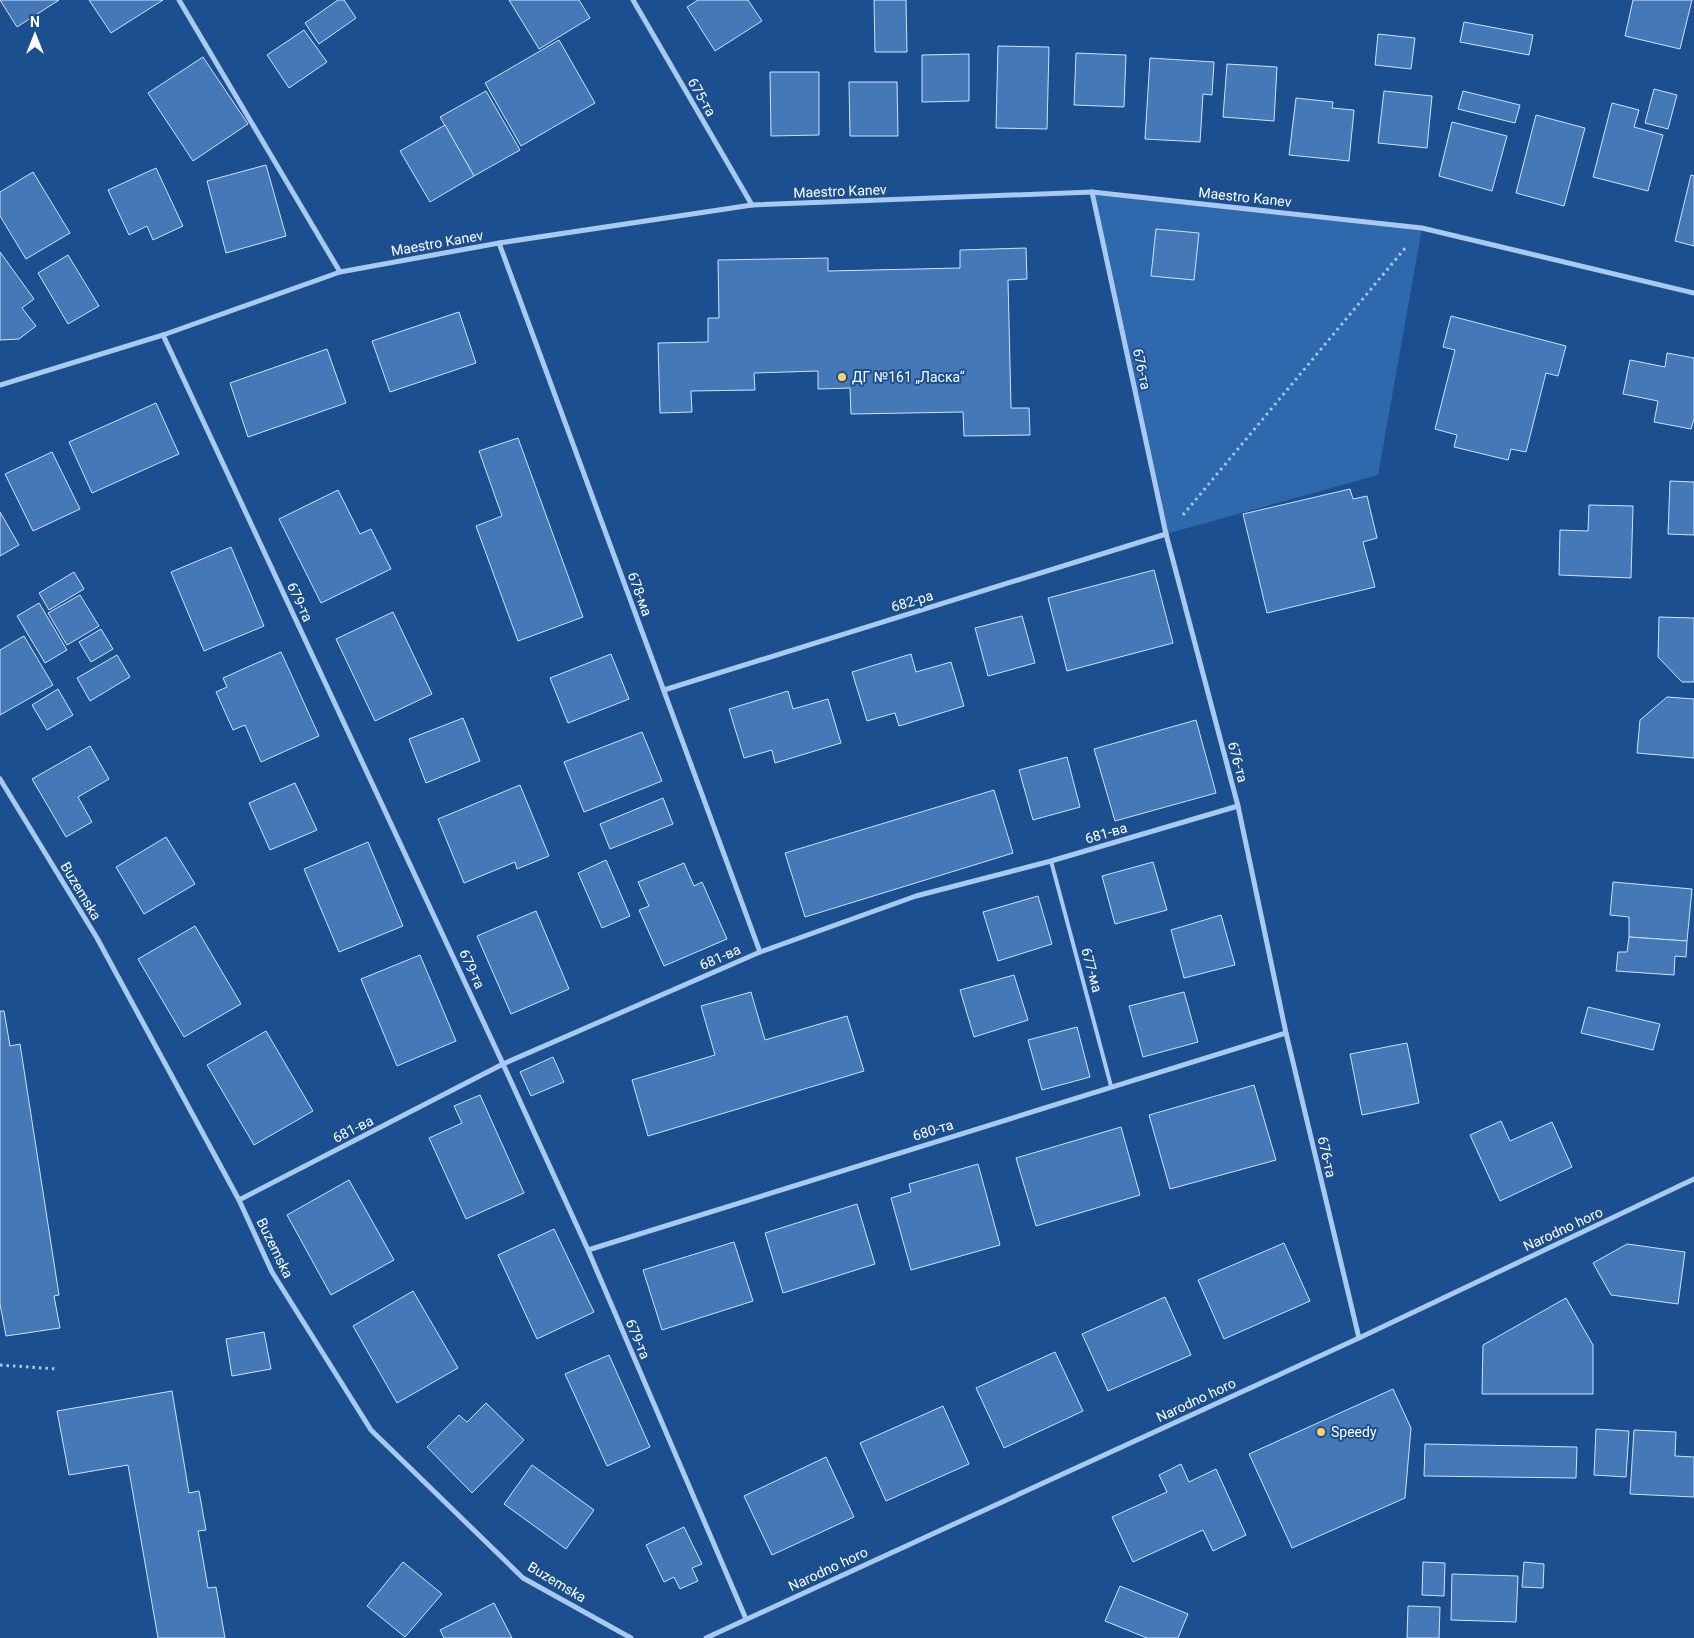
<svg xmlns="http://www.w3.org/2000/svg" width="1694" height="1638" viewBox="0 0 1694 1638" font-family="Roboto,sans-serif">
  <rect width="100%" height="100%" fill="#1b4f8f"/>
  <polygon fill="#2e69ad" points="1092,192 1422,228 1378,475 1166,534"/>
  <g fill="#4478b7" stroke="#cfe3fa">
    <polygon points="0,0 59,0 17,27"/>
    <polygon points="89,0 163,0 111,33"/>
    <polygon points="338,0 344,0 356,18 319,44 305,23"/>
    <polygon points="509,0 579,0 590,18 539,49"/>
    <polygon points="698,0 748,0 762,21 715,51 687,7"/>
    <polygon points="874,0 906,0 907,52 875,52"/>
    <polygon points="1633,0 1692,0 1680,49 1625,36"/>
    <polygon points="1464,22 1533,35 1529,55 1460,42"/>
    <polygon points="304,30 327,62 289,88 267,55"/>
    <polygon points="1378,34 1415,38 1411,69 1375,65"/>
    <polygon points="559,40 595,103 521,146 485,83"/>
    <polygon points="998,46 1049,47 1047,129 996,128"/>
    <polygon points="1076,53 1126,55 1124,107 1074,105"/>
    <polygon points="969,54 969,101 922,102 922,55"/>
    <polygon points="203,57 248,124 193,161 148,93"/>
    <polygon points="1150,58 1214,62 1212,95 1203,94 1200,142 1145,139"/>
    <polygon points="1227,64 1277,67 1274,121 1223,117"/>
    <polygon points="770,72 819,72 819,135 771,136"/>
    <polygon points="849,82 897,82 898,136 850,136"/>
    <polygon points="1654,89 1677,95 1668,129 1645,123"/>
    <polygon points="486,91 520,150 474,176 440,117"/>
    <polygon points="1384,91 1432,96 1427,148 1378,143"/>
    <polygon points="1463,91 1520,105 1515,123 1458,109"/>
    <polygon points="1296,98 1333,102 1332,108 1354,110 1349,161 1289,155"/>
    <polygon points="1612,103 1639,110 1634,127 1663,135 1648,191 1593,177"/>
    <polygon points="1536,115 1585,128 1564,206 1516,193"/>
    <polygon points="1452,122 1507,136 1492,191 1439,176"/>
    <polygon points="445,125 474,176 430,202 400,151"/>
    <polygon points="266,165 286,236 226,253 207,181"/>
    <polygon points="156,168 183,226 153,240 147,226 129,235 108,190"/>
    <polygon points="33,172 70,233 26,259 0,216 0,192"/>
    <polygon points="1691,175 1694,176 1694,246 1675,241"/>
    <polygon points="1156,229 1199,233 1194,280 1151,276"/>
    <polygon points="1026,248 1027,279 1008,280 1011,408 1029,408 1030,435 964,436 963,412 851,414 850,388 818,389 818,371 754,373 755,390 691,391 692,412 660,413 658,343 708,342 708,318 719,318 718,260 828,258 828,271 960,268 960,250"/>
    <polygon points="0,252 34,299 22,308 36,326 19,339 0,340"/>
    <polygon points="68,255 99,306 68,324 38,273"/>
    <polygon points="459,312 476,363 390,392 372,341"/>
    <polygon points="1451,316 1566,346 1558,376 1546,373 1526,452 1511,449 1508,460 1454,447 1457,435 1435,429 1455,350 1443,347"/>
    <polygon points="327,349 346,403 248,437 230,383"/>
    <polygon points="1667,353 1694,358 1694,419 1691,429 1654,422 1658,401 1623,394 1630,360 1665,367"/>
    <polygon points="156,403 179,454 92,493 69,442"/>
    <polygon points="518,438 583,617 518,641 476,526 502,516 479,451"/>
    <polygon points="52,452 80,509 33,531 5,474"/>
    <polygon points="1670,481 1694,482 1694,535 1668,534"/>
    <polygon points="1350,489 1353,499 1367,496 1377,538 1363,542 1375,587 1267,613 1243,514"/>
    <polygon points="338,490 360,534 371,529 391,569 321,603 279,519"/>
    <polygon points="1589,505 1633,506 1631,578 1559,575 1560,530 1588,531"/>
    <polygon points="0,512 19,545 0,556"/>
    <polygon points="231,547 264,626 204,651 171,572"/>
    <polygon points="1154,570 1173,643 1067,671 1048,598"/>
    <polygon points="74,572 84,589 49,610 39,593"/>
    <polygon points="80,595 99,626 67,645 48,613"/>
    <polygon points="39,603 67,650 45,663 17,616"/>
    <polygon points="393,612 432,694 375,721 336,639"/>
    <polygon points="1022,616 1035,663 988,676 975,628"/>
    <polygon points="1659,617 1694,618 1694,682 1682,682 1658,657"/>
    <polygon points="101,629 113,649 91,662 79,642"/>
    <polygon points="24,636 53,685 0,715 0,650"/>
    <polygon points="281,652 319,736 261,762 245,725 233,730 216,692 227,687 223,678"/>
    <polygon points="611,654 629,699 568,723 550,678"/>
    <polygon points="911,654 916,672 951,662 964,706 899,726 895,713 867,721 852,672"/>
    <polygon points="117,655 130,677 90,701 77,678"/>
    <polygon points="58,689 73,715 47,730 32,705"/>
    <polygon points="788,691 793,709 828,699 841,743 775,763 772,750 744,758 729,709"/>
    <polygon points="1667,697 1694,699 1694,758 1637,753 1640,720"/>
    <polygon points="463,718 480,761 426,783 409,739"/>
    <polygon points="1196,720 1216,793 1115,821 1094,749"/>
    <polygon points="642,732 662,781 584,812 564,762"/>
    <polygon points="90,746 109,779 78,797 92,822 66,837 32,779"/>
    <polygon points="1067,757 1080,807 1033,820 1019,770"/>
    <polygon points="295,783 317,830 270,850 249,803"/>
    <polygon points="520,785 549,856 517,869 515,862 464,883 438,819"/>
    <polygon points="994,790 1013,853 805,917 785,853"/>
    <polygon points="663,798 673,824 610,849 600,824"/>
    <polygon points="166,837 195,884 144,914 116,867"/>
    <polygon points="368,842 403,926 339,952 304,869"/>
    <polygon points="606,860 630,916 602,928 578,873"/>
    <polygon points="1153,862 1167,910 1115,924 1102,876"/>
    <polygon points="684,863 694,886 702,882 727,939 664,966 639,910 649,906 638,882"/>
    <polygon points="1613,882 1692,889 1687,941 1629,937 1629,917 1610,915"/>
    <polygon points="1038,896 1052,944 998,961 983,912"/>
    <polygon points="536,911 569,989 511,1014 477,936"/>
    <polygon points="1221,915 1235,965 1184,978 1171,930"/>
    <polygon points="195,926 241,1004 184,1037 138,959"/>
    <polygon points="1629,937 1687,941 1686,957 1675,956 1674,975 1616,971 1618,952 1627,952"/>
    <polygon points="420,955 456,1041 397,1066 361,979"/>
    <polygon points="1014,975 1028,1020 974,1037 960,990"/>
    <polygon points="751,992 765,1040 847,1016 864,1071 648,1136 632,1080 715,1055 701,1006"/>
    <polygon points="1184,992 1198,1042 1143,1057 1129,1006"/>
    <polygon points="1588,1007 1660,1024 1653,1050 1581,1033"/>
    <polygon points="0,1011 4,1011 10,1046 20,1044 59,1295 54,1296 60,1328 6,1336 0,1304"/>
    <polygon points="1077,1027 1090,1077 1042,1090 1028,1040"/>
    <polygon points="266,1031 313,1111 254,1145 207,1065"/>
    <polygon points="1407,1043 1419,1103 1362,1115 1350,1054"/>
    <polygon points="553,1057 564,1082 531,1096 520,1072"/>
    <polygon points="1254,1085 1276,1160 1170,1189 1149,1115"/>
    <polygon points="480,1095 524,1193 466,1219 429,1138 462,1123 454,1106"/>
    <polygon points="1501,1121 1510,1141 1552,1122 1572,1167 1500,1201 1470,1135"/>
    <polygon points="1121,1127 1140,1195 1036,1226 1016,1158"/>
    <polygon points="978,1164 1000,1245 911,1270 891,1198 911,1192 909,1184"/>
    <polygon points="349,1180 394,1260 331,1295 287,1215"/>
    <polygon points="857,1204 875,1264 783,1293 765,1233"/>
    <polygon points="554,1229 594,1312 537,1339 498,1255"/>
    <polygon points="734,1242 753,1301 662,1330 643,1270"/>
    <polygon points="1284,1243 1310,1301 1224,1339 1198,1280"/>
    <polygon points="1627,1244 1685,1252 1678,1304 1611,1295 1593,1263"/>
    <polygon points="413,1291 458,1368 397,1403 353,1326"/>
    <polygon points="1165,1297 1191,1355 1108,1391 1082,1334"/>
    <polygon points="1566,1298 1593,1345 1593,1394 1482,1394 1483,1345"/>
    <polygon points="264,1332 271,1369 232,1376 226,1339"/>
    <polygon points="1055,1352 1083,1411 1004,1448 976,1388"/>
    <polygon points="609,1355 650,1447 607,1466 565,1374"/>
    <polygon points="1393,1389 1411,1428 1405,1498 1292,1548 1249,1454"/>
    <polygon points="172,1391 189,1493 199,1491 206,1530 198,1531 208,1588 216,1587 225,1638 158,1638 128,1465 69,1475 57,1411"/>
    <polygon points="486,1403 524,1440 472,1493 427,1447 459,1415 467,1422"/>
    <polygon points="943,1406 969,1464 886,1501 860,1443"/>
    <polygon points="1596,1429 1629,1431 1626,1477 1594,1475"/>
    <polygon points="1634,1430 1676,1432 1675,1456 1694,1457 1694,1497 1630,1494"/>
    <polygon points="1425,1444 1577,1447 1576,1478 1424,1476"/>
    <polygon points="826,1457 854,1517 772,1555 744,1496"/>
    <polygon points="1181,1464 1189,1482 1216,1469 1246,1535 1213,1551 1203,1530 1133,1562 1112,1517 1167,1492 1159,1475"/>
    <polygon points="532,1465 594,1510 566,1549 504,1504"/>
    <polygon points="684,1527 702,1564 692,1568 698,1581 680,1589 674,1577 664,1582 646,1545"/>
    <polygon points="403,1562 442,1594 405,1637 367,1606"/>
    <polygon points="1423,1562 1445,1563 1444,1596 1422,1595"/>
    <polygon points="1524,1562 1544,1564 1543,1588 1522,1587"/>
    <polygon points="1452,1574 1518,1576 1516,1622 1451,1620"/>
    <polygon points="1120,1586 1188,1614 1178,1638 1147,1638 1105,1621"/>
    <polygon points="494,1603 512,1638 444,1638 440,1630"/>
    <polygon points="1408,1606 1440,1607 1439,1638 1407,1638"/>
  </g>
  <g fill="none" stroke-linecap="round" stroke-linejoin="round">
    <g stroke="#a9c9ee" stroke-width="3" stroke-dasharray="2.5 4" stroke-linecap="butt">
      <polyline points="1183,515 1406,247"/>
      <polyline points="0,1365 57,1369"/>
    </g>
    <polyline stroke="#a9c9ee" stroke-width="4" points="1051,861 1111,1086"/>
    <g stroke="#a9c9ee" stroke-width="5">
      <polyline points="179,0 340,272"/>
      <polyline points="633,0 752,205"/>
      <polyline points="1092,192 1166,534 1238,806 1286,1033 1359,1338"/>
      <polyline points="499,243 760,952"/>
      <polyline points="163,335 503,1064 588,1250 746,1619"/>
      <polyline points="0,385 163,335 340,272 499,243 752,205 1092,192 1422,228 1694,293"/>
      <polyline points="664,690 1166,534"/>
      <polyline points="0,779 97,938 239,1200 272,1272 371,1430 523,1578 631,1638"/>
      <polyline points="239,1200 503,1064 760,952 916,896 1051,861 1238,806"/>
      <polyline points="588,1250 1286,1033"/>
      <polyline points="706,1638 1359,1338 1694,1179"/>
    </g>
  </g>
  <g fill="#ffd166" stroke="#1b4f8f" stroke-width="2">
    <circle cx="842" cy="377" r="5"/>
    <circle cx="1321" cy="1432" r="5"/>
  </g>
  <g text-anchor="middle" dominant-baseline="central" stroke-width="4" stroke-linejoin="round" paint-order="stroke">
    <g font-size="14" fill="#fff" stroke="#1b4f8f">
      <text transform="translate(702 97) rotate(60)">675-та</text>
      <text transform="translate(840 191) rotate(-2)">Maestro Kanev</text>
      <text transform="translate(1245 197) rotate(6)">Maestro Kanev</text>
      <text transform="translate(437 243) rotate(-10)">Maestro Kanev</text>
      <text transform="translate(1142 369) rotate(78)">676-та</text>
      <text transform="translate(640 594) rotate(70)">678-ма</text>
      <text transform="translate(912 601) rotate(-17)">682-ра</text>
      <text transform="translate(300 602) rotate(65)">679-та</text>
      <text transform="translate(1238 762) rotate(75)">676-та</text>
      <text transform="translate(1106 833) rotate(-16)">681-ва</text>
      <text transform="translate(81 891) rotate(59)">Buzemska</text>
      <text transform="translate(720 957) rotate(-24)">681-ва</text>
      <text transform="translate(472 969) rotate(65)">679-та</text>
      <text transform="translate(1092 970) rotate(75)">677-ма</text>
      <text transform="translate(353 1129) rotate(-27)">681-ва</text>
      <text transform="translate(933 1130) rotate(-17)">680-та</text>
      <text transform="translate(1327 1157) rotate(77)">676-та</text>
      <text transform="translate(1563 1229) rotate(-25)">Narodno horo</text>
      <text transform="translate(275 1248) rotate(64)">Buzemska</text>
      <text transform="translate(638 1339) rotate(67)">679-та</text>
      <text transform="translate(1196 1400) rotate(-25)">Narodno horo</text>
      <text transform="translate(828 1569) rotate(-25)">Narodno horo</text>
      <text transform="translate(557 1582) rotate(31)">Buzemska</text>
    </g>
    <g font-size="14" fill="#fff" stroke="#1b4f8f" text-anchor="start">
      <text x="852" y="377">ДГ №161 „Ласка“</text>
      <text x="1331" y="1432">Speedy</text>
    </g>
  </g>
  <g transform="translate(35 35)" stroke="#1b4f8f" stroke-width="4" paint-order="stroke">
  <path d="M0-4L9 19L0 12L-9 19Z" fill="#ffffff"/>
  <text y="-8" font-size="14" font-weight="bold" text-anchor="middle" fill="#ffffff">N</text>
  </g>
</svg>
